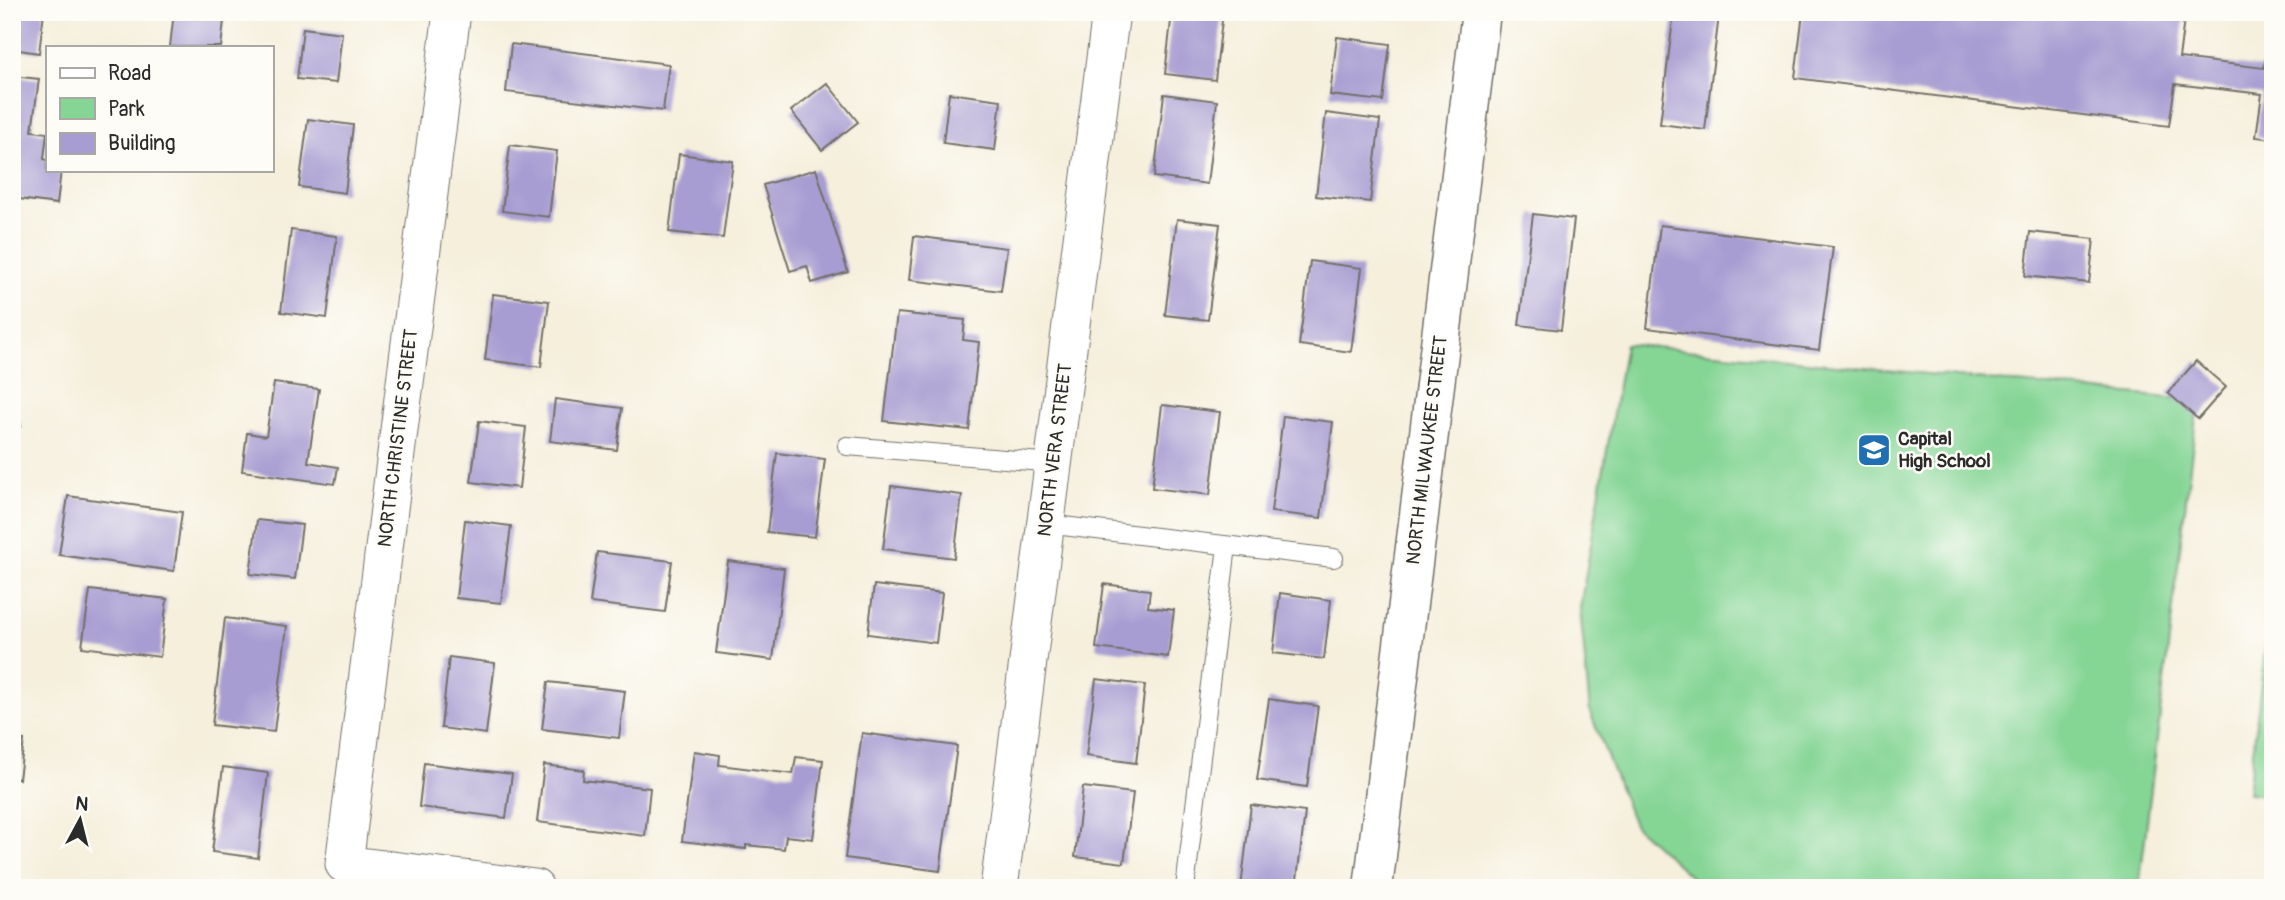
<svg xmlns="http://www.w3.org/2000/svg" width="2285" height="900" viewBox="0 0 2285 900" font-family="Pangolin,sans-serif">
  <rect width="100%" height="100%" fill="#fdfcf7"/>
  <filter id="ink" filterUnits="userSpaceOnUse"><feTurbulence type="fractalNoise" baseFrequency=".0143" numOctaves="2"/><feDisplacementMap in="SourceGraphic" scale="14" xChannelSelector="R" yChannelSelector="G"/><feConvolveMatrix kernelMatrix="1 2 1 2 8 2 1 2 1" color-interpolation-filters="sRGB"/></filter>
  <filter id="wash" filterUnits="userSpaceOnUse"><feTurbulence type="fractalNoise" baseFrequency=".00686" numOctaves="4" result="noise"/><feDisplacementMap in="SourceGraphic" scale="28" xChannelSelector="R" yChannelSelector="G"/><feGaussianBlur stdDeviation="1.57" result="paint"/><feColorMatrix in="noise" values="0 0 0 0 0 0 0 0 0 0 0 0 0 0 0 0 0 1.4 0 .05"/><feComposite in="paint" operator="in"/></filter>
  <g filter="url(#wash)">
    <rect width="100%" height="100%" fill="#f5efdc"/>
    <g fill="#85d595" stroke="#588060" stroke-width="2">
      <polygon points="1625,344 2198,401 2139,888 1703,888 1634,825 1590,712 1580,608"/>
      <polygon points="2273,582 2273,796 2248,793"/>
    </g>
    <g id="blocks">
      <g fill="#a79dd2">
        <polygon points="12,12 44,12 39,53 12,49"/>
        <polygon points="174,12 225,12 221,47 170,47"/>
        <polygon points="1172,12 1223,12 1215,80 1165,74"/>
        <polygon points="1674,12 1719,15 1705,130 1660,124"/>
        <polygon points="1803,12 2185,12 2179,58 2264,68 2273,14 2273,139 2256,137 2262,94 2175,84 2169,126 1795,78"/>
        <polygon points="303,28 342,33 336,83 297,79"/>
        <polygon points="1337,37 1390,44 1383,101 1330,95"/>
        <polygon points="511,44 669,64 663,111 506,92"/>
        <polygon points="12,76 39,79 32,131 47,133 44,159 47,160 47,170 61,170 57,204 12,198"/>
        <polygon points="827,83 858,122 822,150 791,111"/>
        <polygon points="949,93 1001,100 995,150 943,143"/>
        <polygon points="1164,94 1217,101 1207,184 1154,177"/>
        <polygon points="1326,113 1380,120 1370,202 1316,196"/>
        <polygon points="308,119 353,125 345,193 299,187"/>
        <polygon points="510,145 557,151 549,217 502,211"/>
        <polygon points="679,154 733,161 723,238 669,232"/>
        <polygon points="816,169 848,272 812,283 807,266 790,271 763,185"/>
        <polygon points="1533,214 1574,219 1561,330 1519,325"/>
        <polygon points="1177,219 1220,224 1208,320 1165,315"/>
        <polygon points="12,222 18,223 14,254 12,254"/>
        <polygon points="1660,225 1833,247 1819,350 1647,328"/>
        <polygon points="291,230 337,236 327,318 281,312"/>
        <polygon points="2030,232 2094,239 2089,283 2025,276"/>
        <polygon points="914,236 1007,248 1001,291 909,280"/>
        <polygon points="1310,261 1362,268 1351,352 1299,345"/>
        <polygon points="493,294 549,301 541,367 485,360"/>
        <polygon points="897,313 965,320 963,340 979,342 969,430 884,421"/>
        <polygon points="2196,361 2226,387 2198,419 2168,393"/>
        <polygon points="274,383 319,389 308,462 338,467 335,484 242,471 247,433 266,436"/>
        <polygon points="12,391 21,427 12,429"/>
        <polygon points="555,399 622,408 617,450 550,441"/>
        <polygon points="1162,405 1220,412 1210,495 1152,488"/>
        <polygon points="1283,416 1333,422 1321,518 1271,512"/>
        <polygon points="479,421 526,427 519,488 471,482"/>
        <polygon points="777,453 825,459 815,537 767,532"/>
        <polygon points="891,486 962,495 954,558 883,549"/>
        <polygon points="68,496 182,512 174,571 59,555"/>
        <polygon points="257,520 302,525 295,579 250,574"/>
        <polygon points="465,520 511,526 501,603 456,598"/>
        <polygon points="597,552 672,561 665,612 590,603"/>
        <polygon points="728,561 784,568 773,660 716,653"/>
        <polygon points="1104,584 1150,590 1148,607 1174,610 1168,657 1096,648"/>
        <polygon points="874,585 942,593 936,643 868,634"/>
        <polygon points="90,590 167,599 160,657 82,647"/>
        <polygon points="1280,593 1331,600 1324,659 1273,653"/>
        <polygon points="225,618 287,626 274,732 212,725"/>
        <polygon points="449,657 495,663 486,734 441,728"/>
        <polygon points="1096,679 1145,685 1136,763 1086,756"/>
        <polygon points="548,682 625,691 619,738 542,729"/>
        <polygon points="1269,699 1318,706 1307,787 1257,780"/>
        <polygon points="862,733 957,746 940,871 845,858"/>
        <polygon points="12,739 24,740 19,779 12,778"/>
        <polygon points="694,751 720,755 719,765 793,774 796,757 823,760 813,839 786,836 784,849 746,845 746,849 682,841"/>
        <polygon points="424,763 512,774 506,818 419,807"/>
        <polygon points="544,765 584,770 583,780 650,788 645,836 537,822"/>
        <polygon points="223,767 268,773 258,858 212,852"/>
        <polygon points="1083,787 1133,793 1124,863 1075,857"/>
        <polygon points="1251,805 1305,812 1296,888 1241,888"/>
      </g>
    </g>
  </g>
  <g filter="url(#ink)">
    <use href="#blocks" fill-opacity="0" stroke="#727069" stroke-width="2"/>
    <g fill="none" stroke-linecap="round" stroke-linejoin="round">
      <g stroke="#727069" stroke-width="20">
        <g id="service">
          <polyline points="847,446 1054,463"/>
          <polyline points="1046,524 1334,558"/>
          <polyline points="1185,888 1227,546"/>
        </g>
      </g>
      <g stroke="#727069" stroke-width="39">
        <g id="minor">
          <polyline points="452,12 344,864 535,888"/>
          <polyline points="999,888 1111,12"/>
        </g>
      </g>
      <g stroke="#727069" stroke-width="41">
        <polyline id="tertiary" points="1373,888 1481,12"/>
      </g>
      <use href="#service" stroke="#fff" stroke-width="18"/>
      <use href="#minor" stroke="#fff" stroke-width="37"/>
      <use href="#tertiary" stroke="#fff" stroke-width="38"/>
    </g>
  </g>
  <defs>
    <g id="school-square" transform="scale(1.75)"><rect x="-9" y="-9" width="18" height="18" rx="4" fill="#1f6fb2" stroke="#fdfcf7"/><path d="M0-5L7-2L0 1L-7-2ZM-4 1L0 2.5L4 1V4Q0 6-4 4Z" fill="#fff"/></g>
  </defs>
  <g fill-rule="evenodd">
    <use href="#school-square" x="1874" y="450"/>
  </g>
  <g text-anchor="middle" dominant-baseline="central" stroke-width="5" stroke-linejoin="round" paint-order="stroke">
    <g font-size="19" fill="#2b2b2b" stroke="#fdfcf7">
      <text transform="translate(398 438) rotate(-83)">NORTH CHRISTINE STREET</text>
      <text transform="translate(1055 450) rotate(-83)">NORTH VERA STREET</text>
      <text transform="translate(1427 450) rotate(-83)">NORTH MILWAUKEE STREET</text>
    </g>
    <g font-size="19" font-weight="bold" fill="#2b2b2b" stroke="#fdfcf7" text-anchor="start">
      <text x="1898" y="439">Capital<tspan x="1898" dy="22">High School</tspan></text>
    </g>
  </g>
  <rect width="2285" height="900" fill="none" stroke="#fdfcf7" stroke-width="42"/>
  <rect x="46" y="46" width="228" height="126" fill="#fdfcf7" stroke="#a9a8a5" stroke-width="2"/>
  <rect x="60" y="68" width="35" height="10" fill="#ffffff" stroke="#a9a8a5" stroke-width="2"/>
  <text x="108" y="80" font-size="21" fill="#2b2b2b">Road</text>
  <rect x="60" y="98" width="35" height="21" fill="#85d595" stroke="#a9a8a5" stroke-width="2"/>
  <text x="108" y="116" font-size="21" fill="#2b2b2b">Park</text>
  <rect x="60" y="133" width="35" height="21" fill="#a79dd2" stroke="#a9a8a5" stroke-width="2"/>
  <text x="108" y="150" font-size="21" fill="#2b2b2b">Building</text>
  <g transform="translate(80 820) rotate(7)" stroke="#fdfcf7" stroke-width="5" paint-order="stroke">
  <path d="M0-5L12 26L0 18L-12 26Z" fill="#2b2b2b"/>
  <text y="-10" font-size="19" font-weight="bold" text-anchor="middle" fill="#2b2b2b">N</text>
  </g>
</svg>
